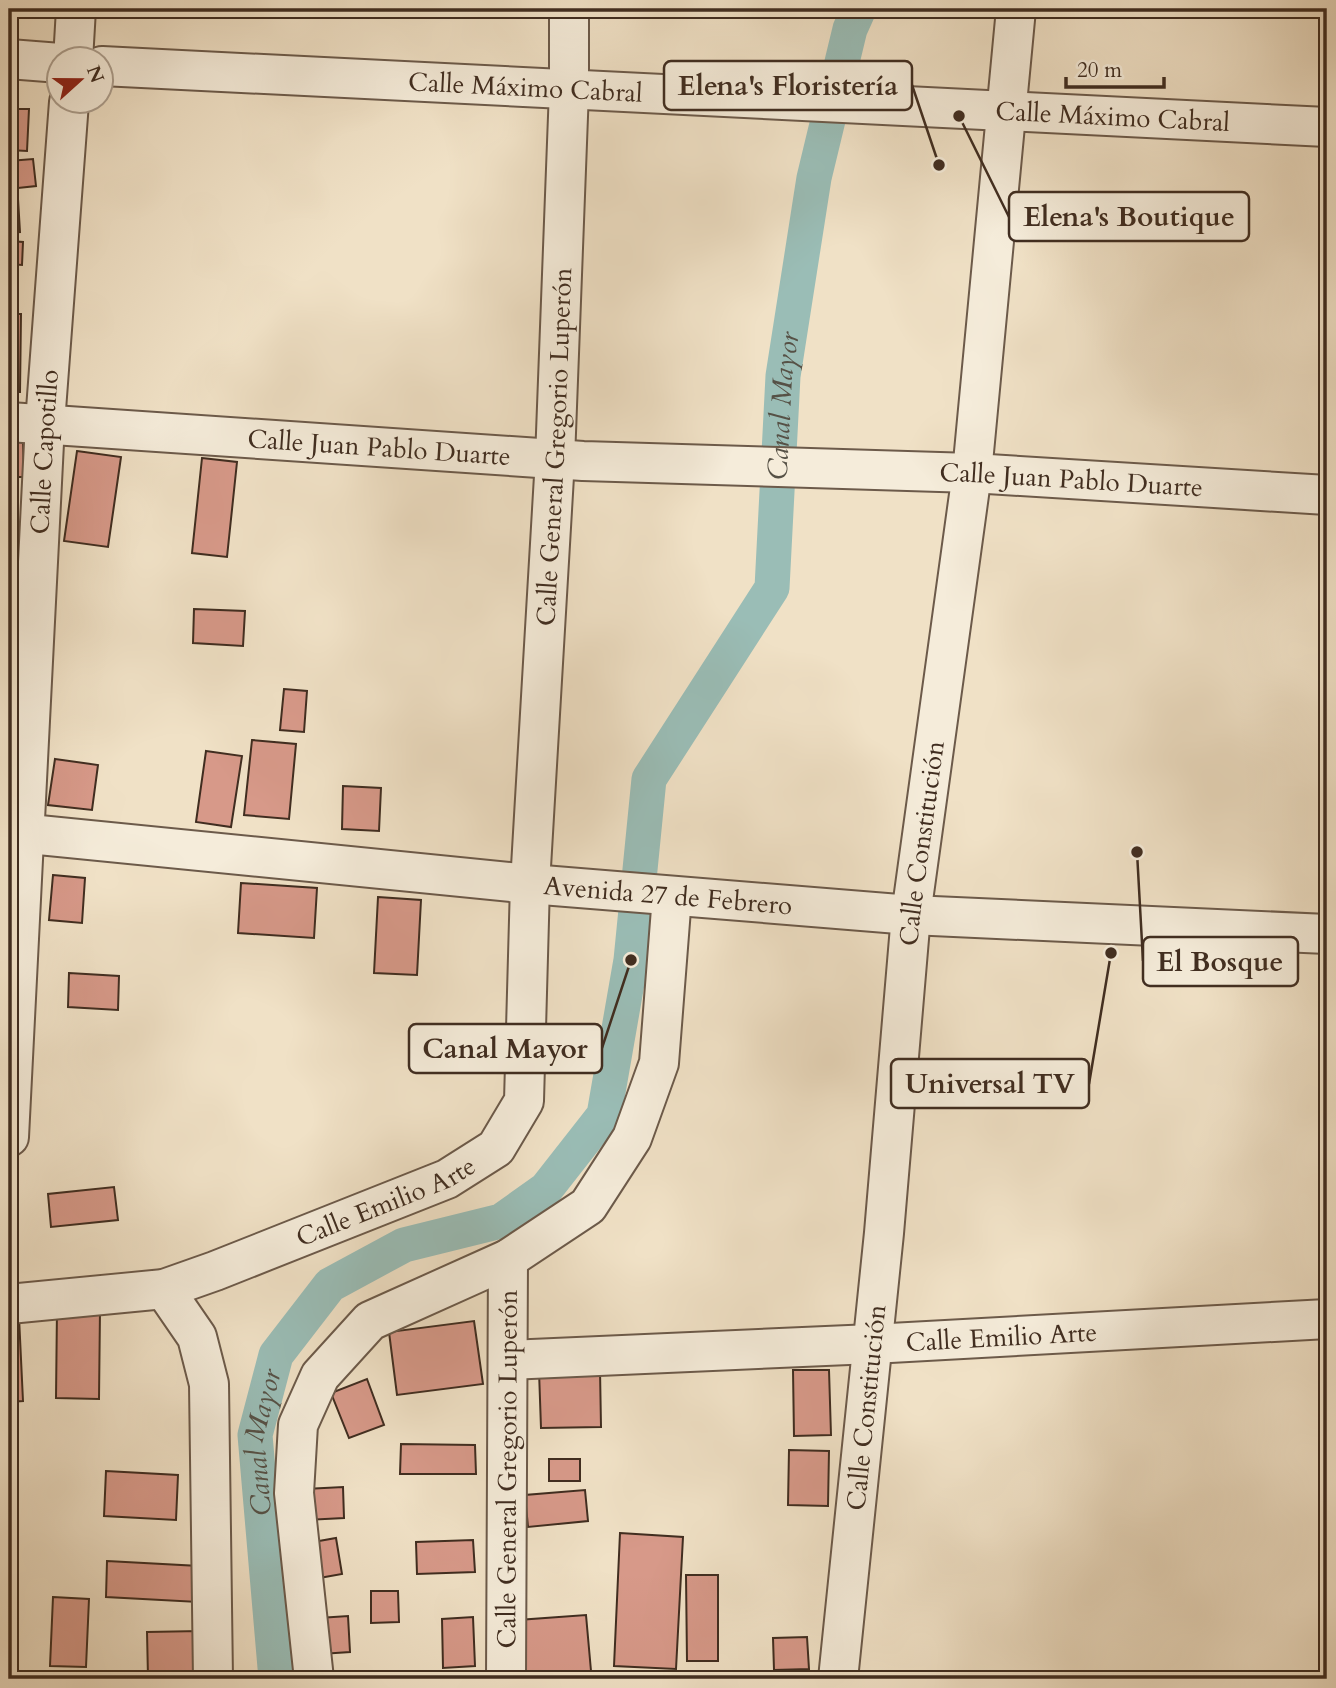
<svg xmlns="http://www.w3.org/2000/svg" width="1336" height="1688" viewBox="0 0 1336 1688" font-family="Cardo,serif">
  <rect width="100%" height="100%" fill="#f0e1c6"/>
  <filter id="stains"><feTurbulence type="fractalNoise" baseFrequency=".00286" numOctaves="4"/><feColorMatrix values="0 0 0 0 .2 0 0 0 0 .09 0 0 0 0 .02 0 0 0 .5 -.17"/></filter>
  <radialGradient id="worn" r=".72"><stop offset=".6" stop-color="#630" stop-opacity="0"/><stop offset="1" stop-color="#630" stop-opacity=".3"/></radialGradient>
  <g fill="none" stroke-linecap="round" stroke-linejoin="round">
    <path stroke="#9abdb6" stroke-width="35" id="s1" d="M 276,1679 L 255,1435 L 276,1355 L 330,1285 L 404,1245 L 501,1221 L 546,1189 L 604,1115 L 631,960 L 649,779 L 772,588 L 783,376 L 814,178 L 850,29 L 859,9"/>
  </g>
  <g fill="#d79989" stroke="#402d20" stroke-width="2">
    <polygon points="146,9 194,9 194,16 146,11"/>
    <polygon points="9,109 29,109 27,151 9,150"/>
    <polygon points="33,159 36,186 9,189 9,161"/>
    <polygon points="9,199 18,199 20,232 9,233"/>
    <polygon points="9,241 23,242 22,265 9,264"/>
    <polygon points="9,314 21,314 20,392 9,392"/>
    <polygon points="9,440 23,440 24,477 9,477"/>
    <polygon points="77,451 121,457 108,547 64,541"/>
    <polygon points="202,458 237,462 227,557 192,553"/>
    <polygon points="194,609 245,611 243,646 193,643"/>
    <polygon points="284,689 307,691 304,732 280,730"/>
    <polygon points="252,740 296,744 289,819 244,815"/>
    <polygon points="206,751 242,756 231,827 196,822"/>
    <polygon points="55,759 98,765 92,810 48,805"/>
    <polygon points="343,786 381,788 379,831 342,829"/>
    <polygon points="53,875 85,878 82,923 49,920"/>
    <polygon points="241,883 317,888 314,938 238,933"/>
    <polygon points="378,897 421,900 417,975 374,973"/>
    <polygon points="69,973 119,976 118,1010 68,1007"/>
    <polygon points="114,1187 118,1220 51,1227 48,1194"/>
    <polygon points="57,1309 100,1310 99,1399 56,1398"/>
    <polygon points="9,1317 19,1317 23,1401 9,1402"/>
    <polygon points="474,1321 483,1384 397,1395 389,1332"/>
    <polygon points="600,1370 601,1427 541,1428 539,1371"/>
    <polygon points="793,1370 829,1370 831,1435 794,1436"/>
    <polygon points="367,1379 384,1425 349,1438 331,1393"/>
    <polygon points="401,1444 475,1445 476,1474 400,1474"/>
    <polygon points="789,1450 829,1451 828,1506 788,1505"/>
    <rect x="549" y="1459" width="31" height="22"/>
    <polygon points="106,1471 178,1475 176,1520 104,1516"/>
    <polygon points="343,1487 344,1518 306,1520 305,1489"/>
    <polygon points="585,1490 588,1521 528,1527 525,1495"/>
    <polygon points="620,1533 683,1537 676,1669 614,1666"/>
    <polygon points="336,1538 342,1574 308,1580 302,1544"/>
    <polygon points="473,1540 475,1572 417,1574 416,1542"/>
    <polygon points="107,1561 199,1566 198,1602 106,1597"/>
    <polygon points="686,1575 718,1575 718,1661 687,1661"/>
    <polygon points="371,1591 398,1591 399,1622 371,1623"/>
    <polygon points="53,1597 89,1599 86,1667 50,1666"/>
    <polygon points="586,1615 591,1671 523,1676 518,1620"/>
    <polygon points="348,1616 350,1652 321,1654 319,1618"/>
    <polygon points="473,1617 475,1666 443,1668 442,1619"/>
    <polygon points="200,1631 201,1676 148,1677 147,1632"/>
    <polygon points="807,1637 809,1669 774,1670 773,1638"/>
  </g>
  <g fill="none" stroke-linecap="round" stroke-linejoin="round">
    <g stroke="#6c5a4a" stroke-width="42">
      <g id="minor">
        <polyline points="9,59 60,63"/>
        <polyline points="73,60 76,9"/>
        <path id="s2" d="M 102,66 L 1327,127"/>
        <path id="s3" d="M 9,422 L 583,461 L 972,473 L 1327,495"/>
        <path id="s4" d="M 9,832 L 530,884 L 911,915 L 1327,934"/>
        <path id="s5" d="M 9,1137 L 45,423 L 69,102"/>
        <polyline points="164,1289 197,1337 209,1384 213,1679"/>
        <path id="s6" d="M 9,1304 L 164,1289 L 215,1271 L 447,1179 L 496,1148 L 524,1101 L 530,884 L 555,459 L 569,90 L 569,9"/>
        <path id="s7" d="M 508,1360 L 872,1344 L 1327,1319"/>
        <polyline points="314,1679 294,1493 298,1425 320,1376 370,1321 508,1259 588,1206 632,1138 659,1063 672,896"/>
        <path id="s8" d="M 506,1679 L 508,1259"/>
        <path id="s9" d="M 838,1679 L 884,1233 L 911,915 L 972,473 L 1016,9"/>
      </g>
    </g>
    <use href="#minor" stroke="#f5ecda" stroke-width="38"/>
  </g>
  <g text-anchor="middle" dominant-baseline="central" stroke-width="6" stroke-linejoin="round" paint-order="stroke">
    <g font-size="26" fill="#402d20" stroke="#f5ecda">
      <text stroke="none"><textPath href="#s2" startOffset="424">Calle Máximo Cabral</textPath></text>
      <text stroke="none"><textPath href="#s2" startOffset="1012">Calle Máximo Cabral</textPath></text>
      <text stroke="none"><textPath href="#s3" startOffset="371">Calle Juan Pablo Duarte</textPath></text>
      <text stroke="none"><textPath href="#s6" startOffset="1227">Calle General Gregorio Luperón</textPath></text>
      <text stroke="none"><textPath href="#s5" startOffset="686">Calle Capotillo</textPath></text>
      <text stroke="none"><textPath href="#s3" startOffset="1064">Calle Juan Pablo Duarte</textPath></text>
      <text stroke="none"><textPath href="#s9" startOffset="840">Calle Constitución</textPath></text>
      <text stroke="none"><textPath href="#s4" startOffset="662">Avenida 27 de Febrero</textPath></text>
      <text stroke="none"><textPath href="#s6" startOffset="394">Calle Emilio Arte</textPath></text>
      <text stroke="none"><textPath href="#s7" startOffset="494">Calle Emilio Arte</textPath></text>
      <text stroke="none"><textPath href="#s9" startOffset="273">Calle Constitución</textPath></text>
      <text stroke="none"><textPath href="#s8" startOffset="210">Calle General Gregorio Luperón</textPath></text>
    </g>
    <g font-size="28" font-style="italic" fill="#565146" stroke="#f5ecda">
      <text stroke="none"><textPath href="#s1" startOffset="1498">Canal Mayor</textPath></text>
      <text stroke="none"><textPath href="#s1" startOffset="238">Canal Mayor</textPath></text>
    </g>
  </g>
  <path fill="none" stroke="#402d20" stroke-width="2.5" d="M939 165L912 85M959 116L1009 217M1137 852L1143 961M631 960L602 1048M1111 953L1089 1084"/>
  <g fill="#402d20" stroke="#f5ecda" stroke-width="2.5">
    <circle cx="939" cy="165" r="7"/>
    <circle cx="959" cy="116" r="7"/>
    <circle cx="1137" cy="852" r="7"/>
    <circle cx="631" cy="960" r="7"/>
    <circle cx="1111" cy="953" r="7"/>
  </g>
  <g fill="#f5ecda" stroke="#402d20" stroke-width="2.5">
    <rect x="664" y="61" width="248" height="49" rx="7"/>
    <rect x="1009" y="192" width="240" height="49" rx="7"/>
    <rect x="1143" y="937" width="155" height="49" rx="7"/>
    <rect x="409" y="1024" width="193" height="49" rx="7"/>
    <rect x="891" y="1059" width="198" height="49" rx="7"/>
  </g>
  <g font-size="28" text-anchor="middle" font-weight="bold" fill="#402d20">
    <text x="788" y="95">Elena's Floristería</text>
    <text x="1129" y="226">Elena's Boutique</text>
    <text x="1220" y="971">El Bosque</text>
    <text x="505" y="1058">Canal Mayor</text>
    <text x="990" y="1093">Universal TV</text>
  </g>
  <rect width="1336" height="1688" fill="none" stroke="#f0e1c6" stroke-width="35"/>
  <rect x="10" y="10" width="1315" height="1667" fill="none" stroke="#402d20" stroke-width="3.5"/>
  <rect x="18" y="18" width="1301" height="1653" fill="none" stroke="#402d20" stroke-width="2"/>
  <g transform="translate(80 80) rotate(69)"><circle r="33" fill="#f5ecda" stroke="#ada090" stroke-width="2"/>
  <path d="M0-5L12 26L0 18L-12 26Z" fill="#8f2418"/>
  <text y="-10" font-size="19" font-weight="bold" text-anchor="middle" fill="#402d20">N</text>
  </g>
  <path d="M1066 77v10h98v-10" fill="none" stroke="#402d20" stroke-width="3.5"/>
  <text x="1077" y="77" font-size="21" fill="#402d20" stroke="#f5ecda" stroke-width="5" paint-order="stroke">20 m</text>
  <rect width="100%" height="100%" filter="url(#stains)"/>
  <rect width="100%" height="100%" fill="url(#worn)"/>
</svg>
